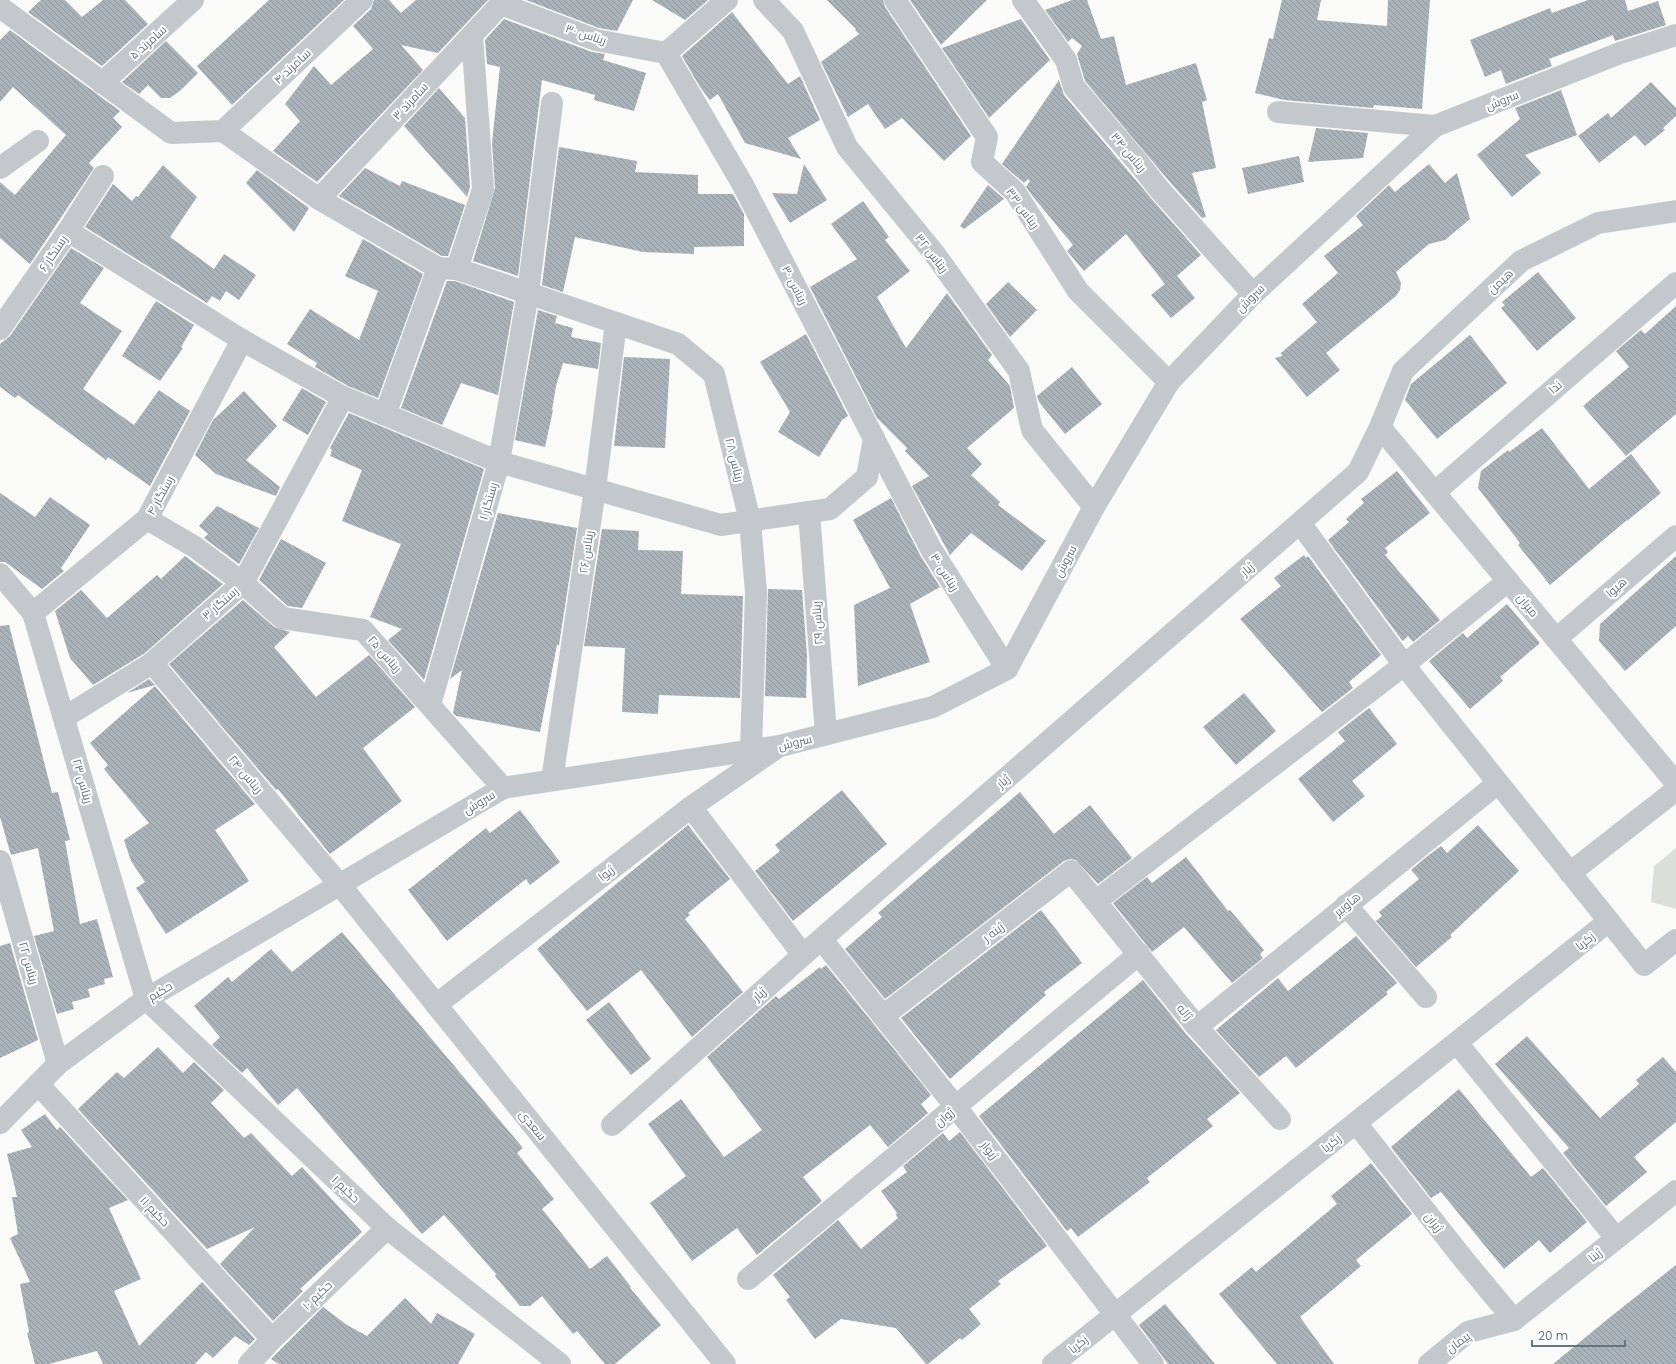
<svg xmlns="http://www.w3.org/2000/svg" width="1676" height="1364" viewBox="0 0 1676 1364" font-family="Poppins,Cairo,sans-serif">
  <defs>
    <pattern id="building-back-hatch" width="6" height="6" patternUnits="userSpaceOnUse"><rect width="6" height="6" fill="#aab3b9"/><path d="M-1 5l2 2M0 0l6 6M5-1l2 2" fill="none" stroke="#8e969c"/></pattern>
  </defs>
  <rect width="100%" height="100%" fill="#fafaf8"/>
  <polygon fill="#dadfd7" points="1676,848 1676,909 1651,902 1654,866"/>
  <g fill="url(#building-back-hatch)">
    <polygon points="41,0 65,0 82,17 103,0 125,0 148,24 102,66 28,12"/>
    <polygon points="269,0 344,0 232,105 197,66"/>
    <polygon points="374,0 389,0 401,13 416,0 488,0 438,53 401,45 423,70 317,182 273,151 300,121 285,104 314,66 331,85 373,49 353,26 371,9"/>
    <polygon points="526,0 633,0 617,31 599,28"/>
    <polygon points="652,0 708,0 685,20"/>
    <polygon points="827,0 883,0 885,7 971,136 944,161 902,118 885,129 868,104 848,117 821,62 859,34 855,30 856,29"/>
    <polygon points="910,0 987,0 941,45"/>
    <polygon points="1072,0 1087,0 1101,39 1114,36 1126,85 1196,63 1207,100 1202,102 1216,168 1192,173 1206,217 1202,218 1169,181 1085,81 1077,54 1082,46 1072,38 1068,42 1045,10"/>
    <polygon points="1282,0 1321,0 1317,20 1387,26 1388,0 1430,0 1422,109 1374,105 1373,108 1284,100 1255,93 1269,38 1273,39"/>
    <polygon points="1588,0 1625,0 1628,11 1658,1 1666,25 1615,41 1613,35 1549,59 1552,66 1506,84 1501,70 1485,77 1470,40 1550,8 1552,13"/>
    <polygon points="732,12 788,84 800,76 820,120 788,138 801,159 745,143 718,94 710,100 700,87 682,56"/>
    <polygon points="504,19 592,52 605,54 603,60 646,73 634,111 594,100 595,95 542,80 518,276 473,261 495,188 492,143 500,67 487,64 485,40"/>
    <polygon points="1021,19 1050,60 989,118 942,48"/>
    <polygon points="10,30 120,111 113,118 122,127 89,163 94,168 30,264 0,238 0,182 15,195 66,135 13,87 0,102 0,40"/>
    <polygon points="166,41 198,73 181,90 170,98 161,98 148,85 139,94 122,82"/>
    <polygon points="1059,80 1064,95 1150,197 1201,255 1177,276 1195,298 1171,318 1151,295 1165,284 1126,234 1084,271 1067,251 1073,245 1034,198 1026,187 1030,181 1028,179 1024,183 1002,164"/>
    <polygon points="1651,82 1676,108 1676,116 1663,128 1665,130 1645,146 1635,135 1599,163 1578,136 1608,113 1611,118"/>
    <polygon points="439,88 465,118 470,187 467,197 404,126"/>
    <polygon points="1561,90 1577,135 1525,155 1541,173 1512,197 1477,155 1520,119 1515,108"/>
    <polygon points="1316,128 1368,133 1363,158 1308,162"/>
    <polygon points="559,147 637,161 635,172 698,175 698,194 733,194 744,214 744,246 694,247 694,254 643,252 575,237 563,292 542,285"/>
    <polygon points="1299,156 1304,182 1248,194 1242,168"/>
    <polygon points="804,164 827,200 790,223 772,193 797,194"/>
    <polygon points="1429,164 1445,183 1457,173 1470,219 1445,240 1429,244 1396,272 1401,283 1400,290 1396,296 1326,353 1340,370 1307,397 1275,358 1282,356 1281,353 1317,322 1302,304 1338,273 1324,256 1363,225 1356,216 1389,185 1395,192"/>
    <polygon points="163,165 197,197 170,237 214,269 224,254 256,275 239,300 226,291 220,301 212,296 207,303 85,227 113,184 132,201 136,196 138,197"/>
    <polygon points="365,168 400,186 402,181 465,205 448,256 442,256 339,196"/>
    <polygon points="257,170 309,208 294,232 246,183"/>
    <polygon points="988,185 1004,199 964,229 960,226"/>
    <polygon points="863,201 889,237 885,240 910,271 877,297 906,348 947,293 992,355 988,360 1010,386 1014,408 967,448 982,464 971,475 1000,502 998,505 1046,541 1022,571 971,533 950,555 912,486 929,476 905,451 907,448 877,418 810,287 857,259 831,224"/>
    <polygon points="363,239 423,274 378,398 348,386 315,367 317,363 287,344 310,309 359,340 378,291 345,276"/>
    <polygon points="71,248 104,268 80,303 122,331 83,389 134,425 159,390 190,411 150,486 108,457 106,460 18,395 15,398 0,387 0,344 10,336"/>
    <polygon points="1538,272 1576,318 1537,351 1501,308 1505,305 1502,302"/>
    <polygon points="447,281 455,281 514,302 498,395 461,383 442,425 401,408"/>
    <polygon points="1008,282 1037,310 1010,337 986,304"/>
    <polygon points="156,301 194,325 181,347 183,348 160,381 122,356"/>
    <polygon points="1676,306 1676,414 1626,456 1583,406 1629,367 1616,351 1641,330 1645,334"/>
    <polygon points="538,310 557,316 555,323 573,328 571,337 601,343 598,369 563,363 556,386 552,410 553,410 545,447 515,440"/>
    <polygon points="806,334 848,416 842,420 819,457 778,432 790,412 760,362"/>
    <polygon points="1470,335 1507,383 1437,439 1405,400 1411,384"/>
    <polygon points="624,357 670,359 665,448 614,446"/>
    <polygon points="1072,367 1102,404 1065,434 1039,402 1037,396"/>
    <polygon points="302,388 326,402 308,435 282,420"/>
    <polygon points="244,391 277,426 246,460 280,487 276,496 216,474 195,455 213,420"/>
    <polygon points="349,413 484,469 424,680 388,640 402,629 370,617 401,544 342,521 362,470 330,456 332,450 330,448"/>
    <polygon points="1542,428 1589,489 1631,454 1661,493 1627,521 1627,520 1550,585 1518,545 1520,543 1478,488 1481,471 1508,450 1509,452"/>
    <polygon points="1397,471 1430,513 1385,548 1388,552 1385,555 1440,620 1413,642 1408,636 1403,641 1401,639 1328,540 1349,522 1346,519 1364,503 1361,499"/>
    <polygon points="0,493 35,517 50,497 90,525 61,568 64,571 42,589 5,562 0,562"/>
    <polygon points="891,498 920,555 940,587 910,604 930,662 858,686 854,605 890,588 853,520"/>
    <polygon points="217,506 259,528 239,564 204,538 208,534 199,526"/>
    <polygon points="498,513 577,528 559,645 557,645 540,732 456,716 453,713 462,670 450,679"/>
    <polygon points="602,529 639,531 638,550 683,551 681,594 743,596 740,698 659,695 658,714 622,712 625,648 584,646"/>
    <polygon points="281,539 326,563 302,608 288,606 259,580"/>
    <polygon points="1304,555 1306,558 1308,556 1381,655 1349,682 1353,688 1322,712 1240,619 1281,586 1274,578"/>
    <polygon points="185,556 223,584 145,653 93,685 70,658 55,611 81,590 107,618 157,575 161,579"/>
    <polygon points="1676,556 1676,626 1625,671 1599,641 1600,624"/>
    <polygon points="768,589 802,590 807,656 806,698 765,696"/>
    <polygon points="243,600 274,627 290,632 274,647 316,697 369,655 415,707 363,748 402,801 330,854 278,789 276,790 169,664"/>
    <polygon points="1507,604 1540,643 1500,677 1503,681 1470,709 1429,661 1463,633 1467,638"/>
    <polygon points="9,625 52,793 58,792 70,840 65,841 80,924 97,919 113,977 104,979 105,984 88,989 90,997 72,1002 74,1009 57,1014 34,936 54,931 38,848 11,855 0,817 0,626"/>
    <polygon points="149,679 155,685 127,693"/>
    <polygon points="155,686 255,804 215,830 249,881 166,934 136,888 145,882 131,861 124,840 149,823 104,769 108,765 90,743"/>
    <polygon points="1244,693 1276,731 1236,765 1203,727"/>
    <polygon points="1369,708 1397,744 1352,781 1365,796 1333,822 1298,779 1345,741 1338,732"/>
    <polygon points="842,790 887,844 793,921 755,871 780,851 775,845"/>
    <polygon points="1020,792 1054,834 1090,805 1132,858 1098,884 1076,860 1070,859 1064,861 885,999 845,949 882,917 878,913"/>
    <polygon points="520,810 560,862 530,885 526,879 447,941 408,890 486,828 490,833"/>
    <polygon points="688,825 730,879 688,913 690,915 685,919 743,992 692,1037 641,970 587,1011 537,949"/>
    <polygon points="1478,825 1519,871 1450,935 1452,937 1416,967 1376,921 1382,916 1379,912 1419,879 1411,870 1425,858 1441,846 1447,853"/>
    <polygon points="1186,857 1228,911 1230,910 1264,950 1260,954 1263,958 1232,983 1184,927 1152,952 1113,903 1147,877 1152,883"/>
    <polygon points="1041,910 1082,963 1044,992 1046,995 950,1079 901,1018"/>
    <polygon points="342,932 523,1148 517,1153 554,1199 542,1209 590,1269 607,1256 631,1287 630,1288 661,1325 615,1364 605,1364 577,1331 573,1334 542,1296 530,1306 520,1306 495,1276 496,1274 444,1215 422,1234 297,1088 278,1105 247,1068 242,1073 212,1045 220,1037 194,1006 228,977 232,982 271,949 292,972"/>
    <polygon points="1356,936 1397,983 1386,992 1388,994 1296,1068 1286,1056 1259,1077 1216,1030 1278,978 1288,991"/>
    <polygon points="10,943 38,1040 0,1058 0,946"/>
    <polygon points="826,965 931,1095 921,1104 928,1113 888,1147 870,1125 803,1177 822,1201 757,1255 737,1228 692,1261 650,1203 686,1176 648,1124 681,1099 724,1157 762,1130 707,1057 776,996 779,999 820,967 821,969"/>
    <polygon points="1143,980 1187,1035 1240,1093 1207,1119 1213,1126 1147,1178 1150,1182 1078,1237 1071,1228 1067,1231 979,1116"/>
    <polygon points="609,1002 651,1059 631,1075 586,1020"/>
    <polygon points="1527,1036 1600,1118 1639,1084 1636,1080 1663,1057 1676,1072 1676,1122 1634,1157 1647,1172 1606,1206 1563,1153 1569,1148 1495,1064"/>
    <polygon points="158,1047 183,1073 194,1062 224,1090 211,1103 244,1138 251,1133 292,1176 302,1167 362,1232 300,1289 303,1291 273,1321 220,1264 255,1227 207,1249 78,1109 117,1072 124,1078"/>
    <polygon points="1459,1089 1531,1177 1543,1168 1587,1222 1550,1253 1539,1240 1504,1269 1441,1192 1431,1198 1391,1147"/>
    <polygon points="45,1114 57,1130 60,1127 128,1200 109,1208 141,1279 114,1291 139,1346 202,1282 255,1339 249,1345 235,1336 213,1358 206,1352 195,1364 103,1364 97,1351 49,1364 35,1364 27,1333 29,1332 20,1284 30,1282 10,1238 18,1234 12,1197 17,1197 7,1154 32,1147 21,1130"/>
    <polygon points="960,1132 1047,1246 998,1281 1001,1284 969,1309 981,1324 962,1340 960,1338 928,1364 926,1364 896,1328 841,1319 815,1339 786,1300 790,1297 773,1275 838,1220 861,1249 898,1218 896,1215 897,1213 881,1191 907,1172 903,1166 943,1133 949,1141"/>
    <polygon points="1371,1163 1412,1214 1356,1260 1361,1266 1300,1317 1334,1364 1277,1364 1219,1294 1252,1267 1256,1272 1337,1204 1331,1196"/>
    <polygon points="1676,1265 1676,1364 1553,1364 1609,1318"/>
    <polygon points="405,1298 431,1324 437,1313 475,1334 458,1364 279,1364 271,1359 323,1307 347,1325 367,1336"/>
    <polygon points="1165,1304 1215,1364 1168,1364 1139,1325"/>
  </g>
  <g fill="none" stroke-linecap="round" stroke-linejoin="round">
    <g stroke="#c3c8cc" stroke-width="22">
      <polyline points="764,0 793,31 847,147 934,253 1019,371 1032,430 1094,507"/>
      <polyline points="895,0 987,137 982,162 1015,192 1078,291 1169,382"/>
      <polyline points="1023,0 1066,60 1074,87 1137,161 1159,189 1253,294"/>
      <polyline points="0,7 171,133 223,131 319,199 438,268 457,269 678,344 714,374 750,521 756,592 751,750"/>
      <polyline points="666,53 727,0"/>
      <polyline points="102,83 193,0"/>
      <polyline points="1278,112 1435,126"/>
      <polyline points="223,131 362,0"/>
      <polyline points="0,168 38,141"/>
      <polyline points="319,199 501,4 596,40 666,53 743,185 931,549 1007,669"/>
      <polyline points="68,231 242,340 343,397 499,462 721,525 830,509 867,477 874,438"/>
      <polyline points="457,269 483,189 472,35"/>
      <polyline points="0,329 68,231 103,176"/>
      <polyline points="385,415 438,268"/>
      <polyline points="1380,427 1676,783"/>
      <polyline points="1435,492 1676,283"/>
      <polyline points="809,512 826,734"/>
      <polyline points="147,519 195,547 243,583 282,618 363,630 503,788"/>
      <polyline points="1300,523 1404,665 1644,965 1676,940"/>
      <polyline points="0,574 33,613 146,999 387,1228 560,1364"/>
      <polyline points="33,613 147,519 242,340"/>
      <polyline points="1556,639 1676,536"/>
      <polyline points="152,663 340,885 725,1364"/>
      <polyline points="430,705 499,462 528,293 552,103"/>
      <polyline points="65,717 152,663 243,583 343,397"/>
      <polyline points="552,780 595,489 616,323"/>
      <polyline points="691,807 803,955"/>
      <polyline points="0,861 58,1064"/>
      <polyline points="1570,873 1676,790"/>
      <polyline points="1096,901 1404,665 1508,581"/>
      <polyline points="1346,905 1426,997"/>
      <polyline points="822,940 956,1107 1153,1364"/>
      <polyline points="436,1005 691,807 775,749"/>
      <polyline points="883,1016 1071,871 1197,1027 1280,1119"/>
      <polyline points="1197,1027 1498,783"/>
      <polyline points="1457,1043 1616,1238"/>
      <polyline points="38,1084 272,1339"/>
      <polyline points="0,1123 58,1064 146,999 503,788 780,746 933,707 1007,669 1094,507 1169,382 1253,294 1435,126 1620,53 1676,35"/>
      <polyline points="1356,1123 1465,1261 1514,1320"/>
      <polyline points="612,1125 803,955 1358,472 1380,427 1403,371 1521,261 1598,223 1676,211"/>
      <polyline points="748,1279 1139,954"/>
      <polyline points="249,1364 272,1339 387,1228"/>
      <polyline points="1053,1364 1609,921"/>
      <polyline points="1429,1364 1468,1332 1514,1320 1676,1191"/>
    </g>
  </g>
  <g text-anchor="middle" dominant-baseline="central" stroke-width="4" stroke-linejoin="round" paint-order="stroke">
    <g font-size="12" fill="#657683" stroke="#fff">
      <text transform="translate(586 34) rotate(18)">ریناس ۳۰</text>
      <text transform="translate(148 42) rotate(-42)">سامرند ۵</text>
      <text transform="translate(292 66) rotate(-43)">سامرند ۴</text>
      <text transform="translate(1502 100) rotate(-22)">سروش</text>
      <text transform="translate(410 101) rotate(-47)">سامرند ۳</text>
      <text transform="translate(1129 152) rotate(50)">ریناس ۳۴</text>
      <text transform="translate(1023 208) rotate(54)">ریناس ۳۳</text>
      <text transform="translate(53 253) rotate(-56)">رستگار ۶</text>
      <text transform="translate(932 253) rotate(52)">ریناس ۳۲</text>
      <text transform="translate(1500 281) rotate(-43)">هیمن</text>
      <text transform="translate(795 285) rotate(63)">ریناس ۳۰</text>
      <text transform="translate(1250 298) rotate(-45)">سروش</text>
      <text transform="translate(1555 387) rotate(-41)">ندا</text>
      <text transform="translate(735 460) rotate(76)">ریناس ۲۸</text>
      <text transform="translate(160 495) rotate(-61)">رستگار ۴</text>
      <text transform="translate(488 501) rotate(-74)">رستگار ۱</text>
      <text transform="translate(586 552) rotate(-82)">ریناس ۲۶</text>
      <text transform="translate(1065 561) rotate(-62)">سروش</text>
      <text transform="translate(1247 569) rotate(-41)">ژیار</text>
      <text transform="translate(945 572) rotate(58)">ریناس ۳۰</text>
      <text transform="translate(1616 587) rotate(-41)">هیوا</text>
      <text transform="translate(220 603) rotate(-41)">رستگار ۳</text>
      <text transform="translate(1528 605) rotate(51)">میران</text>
      <text transform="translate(817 623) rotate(-94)">ریناس ۲۹</text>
      <text transform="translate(385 654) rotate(49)">ریناس ۲۵</text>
      <text transform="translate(795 742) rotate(-13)">سروش</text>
      <text transform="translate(246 774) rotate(50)">ریناس ۲۴</text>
      <text transform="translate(83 781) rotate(74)">ریناس ۲۳</text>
      <text transform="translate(1003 781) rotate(-41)">ژیار</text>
      <text transform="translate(479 802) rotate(-31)">سروش</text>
      <text transform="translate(606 873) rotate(-38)">ژیوا</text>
      <text transform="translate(1347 904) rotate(-39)">هاوبیر</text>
      <text transform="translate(993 932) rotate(-37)">ژینه ر</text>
      <text transform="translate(1585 941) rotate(-39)">زکریا</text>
      <text transform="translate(29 963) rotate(74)">ریناس ۲۲</text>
      <text transform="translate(160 991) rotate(-31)">حکیم</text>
      <text transform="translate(759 994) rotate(-42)">ژیار</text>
      <text transform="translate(1185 1012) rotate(51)">ژاله</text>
      <text transform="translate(944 1117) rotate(-40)">ژوان</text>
      <text transform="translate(533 1125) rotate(51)">سعدی</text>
      <text transform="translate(1331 1143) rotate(-38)">زکریا</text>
      <text transform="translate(990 1150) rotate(52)">ژیوار</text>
      <text transform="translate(346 1189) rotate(44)">حکیم ۱</text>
      <text transform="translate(155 1211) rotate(47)">حکیم ۱۱</text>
      <text transform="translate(1434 1222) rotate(52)">ژیران</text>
      <text transform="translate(1595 1255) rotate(-39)">ژینا</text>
      <text transform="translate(317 1295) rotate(-44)">حکیم ۱۰</text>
      <text transform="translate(1458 1342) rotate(-36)">پیمان</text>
      <text transform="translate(1078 1344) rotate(-39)">زکریا</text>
    </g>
  </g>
  <path d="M1532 1340v6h93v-6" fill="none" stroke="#657683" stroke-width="2"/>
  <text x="1538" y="1340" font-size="12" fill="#657683" stroke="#ffffff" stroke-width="3" paint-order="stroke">20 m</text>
</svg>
